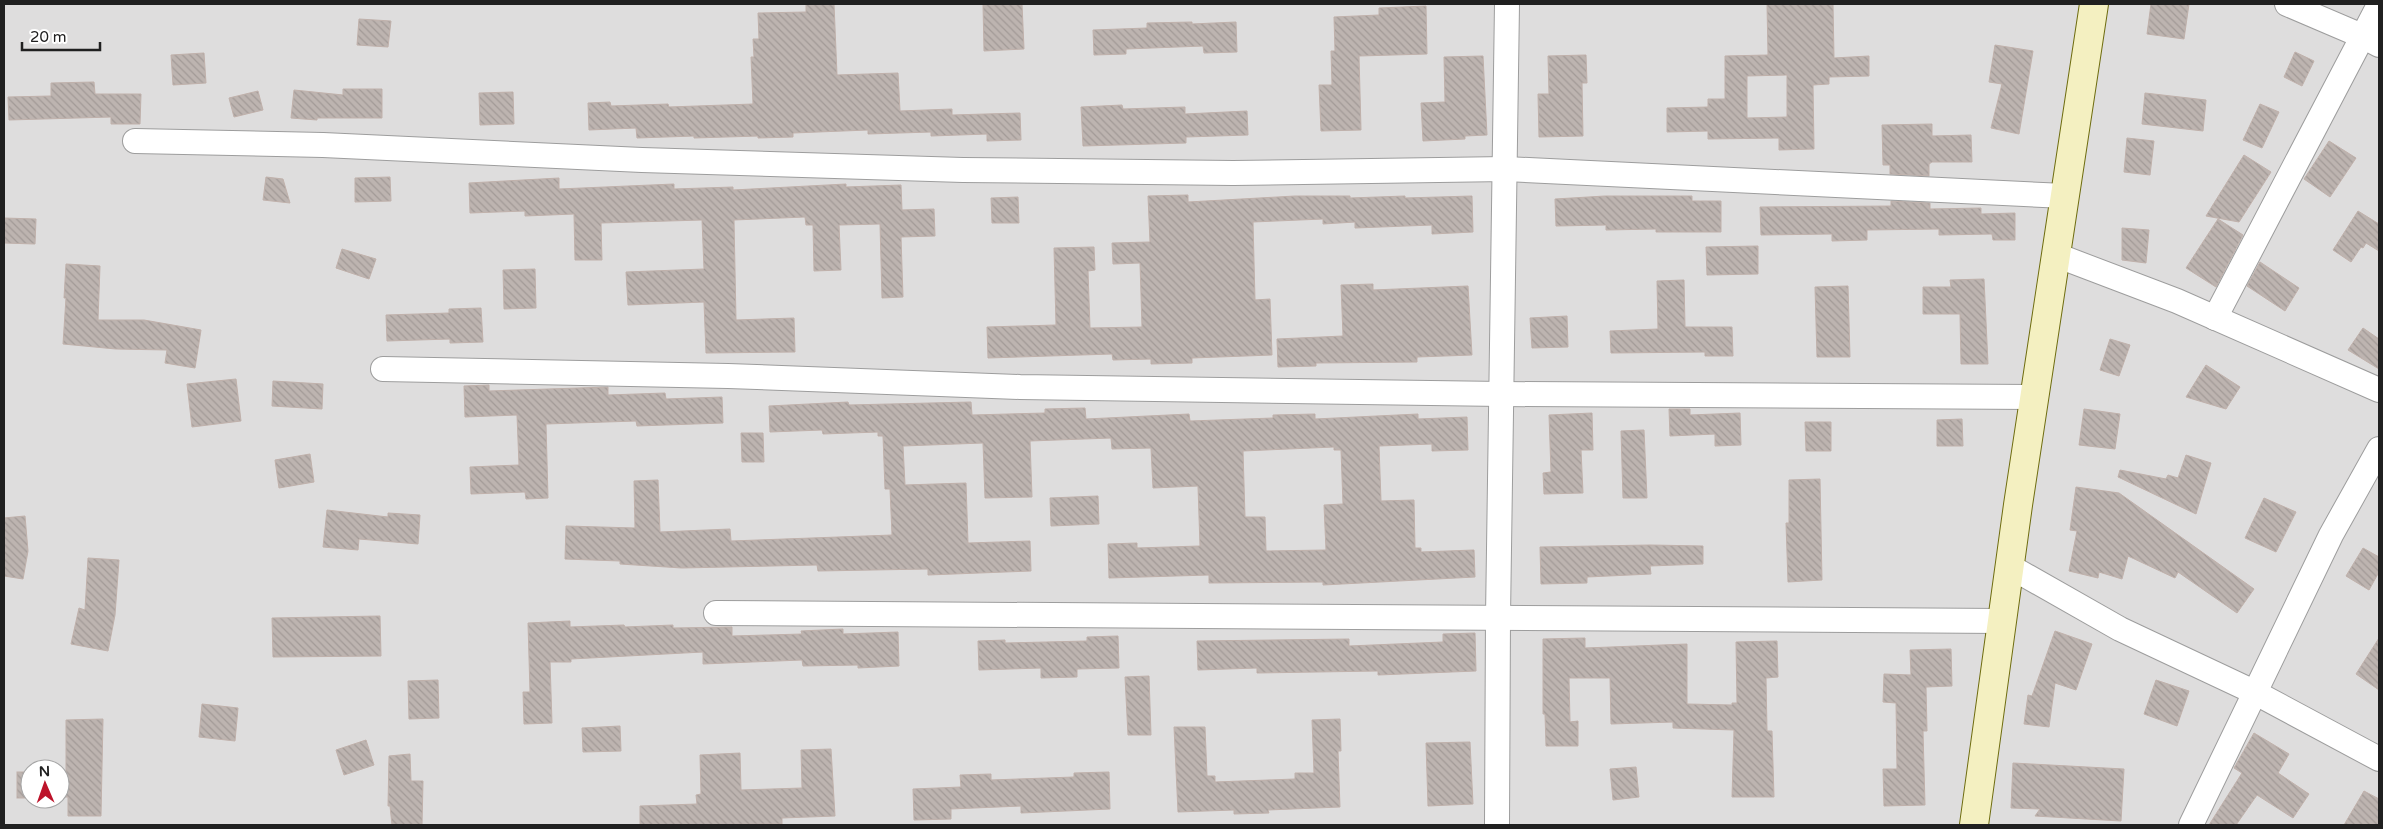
<svg xmlns="http://www.w3.org/2000/svg" width="2383" height="829" viewBox="0 0 2383 829" font-family="'Varela Round',sans-serif">
  <defs>
    <pattern id="building-back-hatch" width="6" height="6" patternUnits="userSpaceOnUse" patternTransform="scale(1.25)"><rect width="6" height="6" fill="#bdb4b0"/><path d="M-1 5l2 2M0 0l6 6M5-1l2 2" fill="none" stroke="#a29a97"/></pattern>
  </defs>
  <rect width="100%" height="100%" fill="#f0ece7"/>
  <path fill="#dedddd" fill-rule="evenodd" d="M 4,4 L 2379,4 L 2379,825 L 4,825 ZM 30,769 L 60,769 L 60,799 L 30,799 Z"/>
  <g fill="url(#building-back-hatch)" stroke="#c0b1ab" fill-rule="evenodd">
    <polygon points="806,4 834,4 837,75 898,73 900,111 952,109 952,115 1020,113 1021,140 987,141 987,134 931,136 931,132 868,134 868,130 793,133 793,137 758,138 758,136 694,138 694,136 637,138 636,128 589,130 588,103 610,102 611,106 668,104 669,107 753,104 751,57 754,57 753,39 759,39 758,13 806,12"/>
    <polygon points="983,4 1022,4 1024,49 984,51"/>
    <path d="M 1767,4 L 1833,4 L 1834,58 L 1869,56 L 1869,76 L 1829,77 L 1829,84 L 1813,85 L 1814,149 L 1779,150 L 1779,138 L 1708,139 L 1708,131 L 1667,132 L 1667,108 L 1708,107 L 1708,99 L 1725,99 L 1725,56 L 1768,55 ZM 1787,75 L 1787,117 L 1747,118 L 1747,76 Z"/>
    <polygon points="2151,4 2189,4 2184,39 2147,34"/>
    <polygon points="1426,6 1427,54 1359,56 1361,130 1321,131 1319,85 1332,85 1331,51 1335,51 1334,17 1379,15 1379,8"/>
    <polygon points="359,19 391,21 388,47 357,45"/>
    <polygon points="1192,22 1192,24 1236,22 1237,52 1204,53 1203,46 1126,49 1126,54 1094,55 1093,30 1147,28 1147,23"/>
    <polygon points="1995,45 2033,51 2019,134 1991,128 2002,84 1989,82"/>
    <polygon points="2295,52 2314,61 2302,86 2284,77"/>
    <polygon points="204,53 206,83 173,85 171,55"/>
    <polygon points="1586,55 1587,83 1582,83 1583,136 1539,137 1538,94 1549,94 1548,56"/>
    <polygon points="1483,56 1487,135 1465,136 1465,139 1423,141 1421,103 1445,102 1444,57"/>
    <polygon points="94,82 95,94 141,94 140,124 111,124 111,117 9,120 8,97 51,96 51,83"/>
    <polygon points="343,89 382,89 382,118 317,118 317,120 291,118 294,90 343,95"/>
    <polygon points="258,91 263,110 234,117 229,98"/>
    <polygon points="513,92 514,124 480,125 479,93"/>
    <polygon points="2145,93 2206,100 2203,131 2142,124"/>
    <polygon points="2260,104 2279,112 2262,148 2243,140"/>
    <polygon points="1122,105 1123,109 1185,107 1185,114 1247,111 1248,135 1186,137 1186,143 1083,146 1081,107"/>
    <polygon points="1932,124 1932,136 1971,135 1972,162 1932,162 1929,164 1929,176 1890,174 1890,165 1883,165 1882,125"/>
    <polygon points="2127,138 2154,141 2150,175 2124,172"/>
    <polygon points="2329,141 2356,158 2330,197 2304,179"/>
    <polygon points="2244,155 2271,172 2239,222 2206,216"/>
    <polygon points="266,177 283,179 290,203 263,200"/>
    <polygon points="390,177 391,201 355,202 355,178"/>
    <polygon points="559,178 559,189 674,184 674,189 733,187 733,190 846,184 846,187 901,185 902,210 934,209 935,236 901,237 903,297 882,298 880,224 839,225 841,270 814,271 813,225 806,225 805,217 734,220 736,320 794,318 795,352 706,353 704,302 628,305 626,272 704,269 702,220 601,223 602,260 575,260 574,214 525,216 525,211 470,213 469,183"/>
    <polygon points="1188,195 1188,202 1295,196 1350,196 1350,198 1405,196 1405,198 1472,196 1473,232 1432,234 1432,225 1355,228 1355,222 1323,224 1323,219 1253,222 1255,300 1270,299 1272,355 1192,358 1192,363 1151,364 1151,359 1113,360 1112,354 988,358 987,327 1056,325 1054,248 1094,247 1095,270 1088,271 1090,328 1142,327 1140,263 1113,264 1112,243 1150,242 1148,196"/>
    <polygon points="1605,196 1692,196 1692,201 1721,201 1721,232 1656,232 1656,229 1606,230 1606,225 1556,226 1555,199"/>
    <polygon points="1018,197 1019,223 992,223 991,198"/>
    <polygon points="1891,201 1930,203 1930,209 1981,208 1981,214 2015,213 2015,240 1993,240 1992,234 1939,235 1939,229 1867,230 1867,240 1832,241 1832,234 1761,235 1760,207 1891,206"/>
    <polygon points="2358,211 2379,224 2379,251 2366,243 2363,248 2361,247 2351,262 2333,250"/>
    <polygon points="4,218 36,219 35,244 4,243"/>
    <polygon points="2218,219 2243,235 2216,287 2186,268"/>
    <polygon points="2122,228 2149,230 2146,263 2122,260"/>
    <polygon points="1758,246 1758,274 1707,275 1706,247"/>
    <polygon points="342,249 376,259 369,279 336,268"/>
    <polygon points="2260,262 2299,288 2285,311 2247,286"/>
    <polygon points="66,264 100,266 98,320 144,320 201,330 195,368 165,363 167,350 116,349 63,344 66,298 64,298"/>
    <polygon points="535,269 536,308 504,309 503,270"/>
    <polygon points="1984,279 1988,364 1961,364 1960,314 1923,314 1923,287 1951,287 1950,280"/>
    <polygon points="1684,280 1685,327 1732,327 1733,356 1705,356 1705,352 1611,353 1610,331 1658,329 1657,281"/>
    <polygon points="1373,284 1373,290 1468,286 1472,355 1417,357 1417,362 1316,363 1316,366 1278,367 1277,339 1343,336 1341,285"/>
    <polygon points="1848,286 1850,357 1817,357 1815,287"/>
    <polygon points="481,308 483,342 450,343 450,339 387,341 386,315 449,313 449,309"/>
    <polygon points="1567,316 1568,347 1532,348 1530,318"/>
    <polygon points="2363,328 2379,339 2379,369 2348,350"/>
    <polygon points="2110,339 2130,345 2119,376 2100,370"/>
    <polygon points="2206,365 2240,387 2226,409 2186,397"/>
    <polygon points="236,379 241,421 192,427 187,384"/>
    <polygon points="273,381 323,384 322,409 272,406"/>
    <polygon points="489,385 489,391 608,387 608,395 665,393 666,399 722,397 723,423 637,426 636,421 546,424 548,498 526,499 525,492 471,494 470,467 519,465 517,415 465,417 464,386"/>
    <path d="M 848,402 L 849,405 L 971,402 L 972,415 L 1045,413 L 1045,409 L 1085,408 L 1086,419 L 1189,414 L 1190,421 L 1273,418 L 1273,415 L 1315,414 L 1315,419 L 1418,414 L 1418,419 L 1467,417 L 1468,450 L 1432,451 L 1432,444 L 1379,446 L 1381,501 L 1414,500 L 1415,548 L 1421,548 L 1421,552 L 1474,550 L 1475,577 L 1323,585 L 1323,582 L 1209,583 L 1209,575 L 1109,578 L 1108,544 L 1137,543 L 1137,548 L 1200,546 L 1198,486 L 1153,488 L 1151,448 L 1112,449 L 1111,438 L 1030,441 L 1032,497 L 985,498 L 983,443 L 903,446 L 905,485 L 966,483 L 968,543 L 1030,541 L 1031,571 L 928,575 L 928,569 L 818,571 L 817,565 L 682,568 L 620,564 L 620,561 L 565,559 L 566,526 L 635,528 L 634,481 L 658,480 L 660,532 L 730,529 L 731,541 L 892,535 L 890,489 L 885,489 L 883,436 L 878,436 L 878,432 L 823,434 L 822,430 L 770,432 L 769,406 ZM 1334,447 L 1334,450 L 1341,450 L 1343,504 L 1324,505 L 1326,550 L 1266,551 L 1265,517 L 1245,517 L 1243,451 Z"/>
    <polygon points="1669,409 1690,409 1690,415 1740,413 1741,445 1715,446 1715,434 1670,436"/>
    <polygon points="2084,409 2120,414 2115,449 2079,445"/>
    <polygon points="1592,413 1593,450 1581,450 1583,493 1544,494 1543,473 1551,472 1549,415"/>
    <polygon points="1962,419 1963,446 1937,446 1937,420"/>
    <polygon points="1805,422 1831,422 1831,451 1806,451"/>
    <polygon points="1644,430 1647,498 1623,498 1621,431"/>
    <polygon points="741,433 763,433 764,462 742,462"/>
    <polygon points="310,454 314,482 279,488 275,460"/>
    <polygon points="2186,455 2211,463 2196,514 2118,477 2120,470 2166,479 2168,475 2178,478"/>
    <polygon points="1820,479 1822,580 1788,582 1786,523 1789,523 1789,480"/>
    <polygon points="2076,487 2119,493 2254,589 2237,613 2178,572 2175,578 2128,556 2122,579 2099,572 2098,578 2069,571 2077,531 2070,530"/>
    <polygon points="1098,496 1099,524 1051,526 1050,498"/>
    <polygon points="2264,498 2296,512 2276,552 2245,538"/>
    <polygon points="327,510 388,517 388,513 420,515 418,544 359,539 358,550 323,547"/>
    <polygon points="25,516 28,551 23,579 4,576 4,518"/>
    <polygon points="1650,545 1703,546 1703,564 1650,566 1651,574 1587,577 1587,583 1541,584 1540,547"/>
    <polygon points="2363,548 2379,557 2379,572 2369,590 2346,576"/>
    <polygon points="88,558 119,560 115,615 108,651 71,644 79,608 85,610"/>
    <polygon points="380,616 381,656 273,657 272,618"/>
    <polygon points="570,621 570,627 624,625 625,627 673,625 673,628 732,627 732,636 802,634 801,631 843,629 843,634 898,632 899,666 858,668 858,665 803,666 802,660 703,664 703,652 571,659 571,662 550,662 552,723 524,724 523,692 530,692 528,623"/>
    <polygon points="2055,631 2092,644 2076,690 2055,683 2049,727 2024,724 2028,695 2032,696"/>
    <polygon points="1475,633 1476,671 1378,675 1378,671 1257,673 1257,668 1198,670 1197,641 1349,639 1349,646 1443,642 1443,634"/>
    <polygon points="1118,636 1119,668 1077,669 1077,677 1041,678 1041,668 979,670 978,641 1005,640 1005,643 1087,641 1087,637"/>
    <polygon points="1585,638 1585,648 1687,644 1687,704 1732,705 1732,703 1737,703 1736,642 1777,641 1778,677 1766,678 1767,731 1772,731 1774,797 1732,797 1734,730 1673,728 1673,722 1611,724 1610,678 1569,678 1570,722 1578,721 1578,746 1546,746 1545,714 1543,714 1543,639"/>
    <polygon points="2379,638 2379,690 2356,674"/>
    <polygon points="1951,649 1952,686 1926,687 1927,731 1923,731 1925,805 1884,806 1883,769 1897,769 1896,703 1883,702 1884,674 1911,675 1910,650"/>
    <polygon points="1149,676 1151,735 1128,735 1125,677"/>
    <polygon points="438,680 439,718 409,719 408,681"/>
    <polygon points="2156,680 2189,691 2177,726 2144,714"/>
    <polygon points="202,704 238,708 235,741 199,737"/>
    <polygon points="103,719 101,816 68,816 68,797 60,797 60,772 66,772 66,720"/>
    <polygon points="1340,719 1341,751 1338,751 1340,807 1268,810 1269,813 1234,814 1234,810 1178,812 1174,727 1205,727 1207,776 1215,776 1215,782 1295,779 1295,773 1314,773 1312,720"/>
    <polygon points="620,726 621,751 583,752 582,728"/>
    <polygon points="2254,733 2289,754 2278,773 2309,794 2293,818 2257,795 2236,825 2209,825 2242,773 2234,768"/>
    <polygon points="366,740 374,765 344,775 336,750"/>
    <polygon points="1470,742 1473,804 1428,806 1426,743"/>
    <polygon points="831,749 835,816 782,818 782,824 640,825 640,806 697,804 696,795 701,794 700,755 740,753 741,790 802,788 801,750"/>
    <polygon points="410,754 411,781 423,781 422,825 392,825 390,806 388,806 389,756"/>
    <polygon points="2013,763 2124,769 2121,821 2035,816 2040,809 2011,808"/>
    <polygon points="1636,767 1639,797 1613,800 1610,769"/>
    <rect x="17" y="772" width="13" height="26"/>
    <polygon points="1109,772 1110,809 1021,813 1021,806 951,809 951,819 914,820 913,789 961,787 960,775 991,774 991,780 1074,777 1074,773"/>
    <polygon points="2364,791 2379,799 2379,825 2344,825"/>
  </g>
  <g fill="none" stroke-linecap="round" stroke-linejoin="round">
    <g stroke="#9d9d9d" stroke-width="26">
      <g id="minor">
        <polyline points="2287,4 2362,36 2379,45"/>
        <polyline points="135,141 323,145 642,160 963,170 1233,173 1506,169 2065,196"/>
        <polyline points="2056,255 2177,301 2379,390"/>
        <polyline points="2215,318 2379,5"/>
        <polyline points="383,369 728,376 1020,387 1502,394 2034,397"/>
        <polyline points="2009,566 2120,629 2254,692 2379,759"/>
        <polyline points="716,613 2002,621"/>
        <polyline points="1497,825 1498,617 1507,4"/>
        <polyline points="2191,825 2331,535 2379,449"/>
      </g>
    </g>
    <g stroke="#6e6c0f" stroke-width="30">
      <polyline id="secondary" points="1974,825 2018,505 2094,4"/>
    </g>
    <use href="#minor" stroke="#fff" stroke-width="24"/>
    <use href="#secondary" stroke="#f4f0c1" stroke-width="28"/>
  </g>
  <rect width="2383" height="829" fill="none" stroke="#202020" stroke-width="10"/>
  <g transform="translate(45 784) rotate(358)"><circle r="24" fill="#ffffff" stroke="#a6a6a6"/>
  <path d="M0-4L9 19L0 12L-9 19Z" fill="#bd132a"/>
  <text y="-8" font-size="14" font-weight="bold" text-anchor="middle" fill="#202020">N</text>
  </g>
  <path d="M22 42v8h78v-8" fill="none" stroke="#202020" stroke-width="2.5"/>
  <text x="30" y="42" font-size="15" fill="#202020" stroke="#ffffff" stroke-width="4" paint-order="stroke">20 m</text>
</svg>
